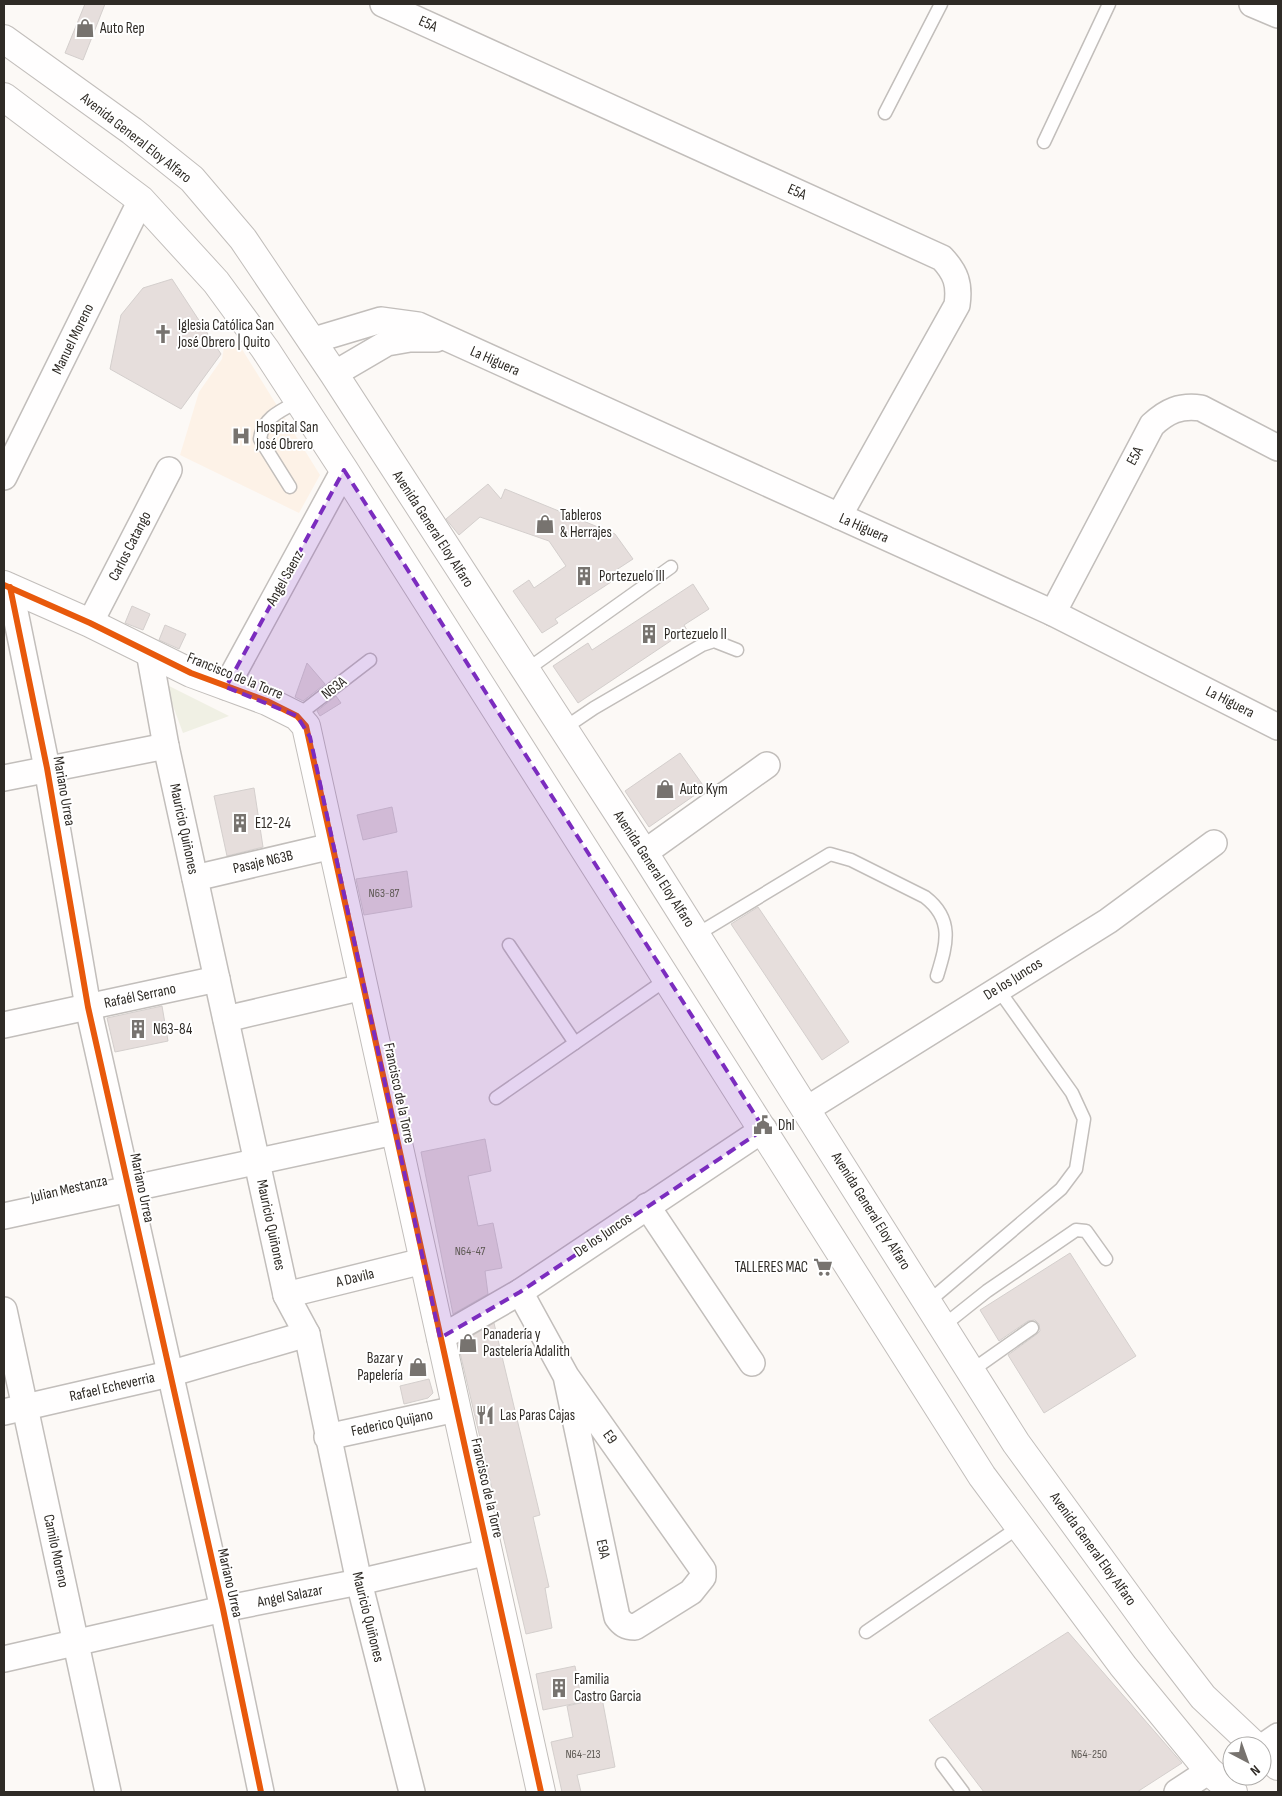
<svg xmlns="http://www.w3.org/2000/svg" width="1282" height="1796" viewBox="0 0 1282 1796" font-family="'Sofia Sans Condensed',sans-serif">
  <rect width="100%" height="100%" fill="#fcf9f6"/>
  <polygon fill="#fdf2e7" points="235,338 320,475 299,513 180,455 199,392 222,359 224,347"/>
  <polygon fill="#f0f0e4" points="165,684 229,716 183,733"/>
  <g fill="#e6dedc" stroke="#d4cfcd">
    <polygon points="85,4 105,4 83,60 65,53"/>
    <polygon points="172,279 221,354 181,409 110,369 121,315 143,288"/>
    <polygon points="488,484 501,499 505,489 615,534 633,559 607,576 611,582 555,619 558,623 542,633 513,591 529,580 534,588 566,566 549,541 480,517 459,535 446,519"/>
    <polygon points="693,584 709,609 684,625 687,630 578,703 553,666 588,643 592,650"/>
    <polygon points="132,606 150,614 143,630 125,623"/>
    <polygon points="165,625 186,634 179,649 159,640"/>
    <polygon points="307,663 325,684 303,701 295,697"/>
    <polygon points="336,696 341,703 320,716 317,711"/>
    <polygon points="680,753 705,788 649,827 625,791"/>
    <polygon points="254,788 263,847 227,856 214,796"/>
    <polygon points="392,807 397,832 363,840 357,815"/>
    <polygon points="407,871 412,907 364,915 356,879"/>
    <polygon points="758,907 849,1042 822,1060 731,924"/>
    <polygon points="162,1006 168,1041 115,1052 107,1018"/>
    <polygon points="485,1139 491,1171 468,1176 478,1226 493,1223 502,1268 485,1271 488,1294 453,1314 421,1152"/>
    <polygon points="1070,1253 1136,1356 1044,1413 1008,1355 1037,1334 1040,1331 1039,1324 1035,1320 1028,1321 999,1341 980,1310"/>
    <polygon points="494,1323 540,1515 533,1517 549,1587 545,1588 552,1628 526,1634 458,1344"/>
    <polygon points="429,1379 433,1393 428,1398 404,1404 400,1386"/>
    <polygon points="1068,1632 1182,1763 1137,1792 984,1792 929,1720"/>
    <polygon points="575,1666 582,1702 543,1710 536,1674"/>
    <polygon points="602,1698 615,1767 577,1775 581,1792 562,1792 551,1742 573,1737 567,1706"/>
  </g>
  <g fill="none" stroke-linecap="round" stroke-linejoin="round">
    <g stroke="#c2bebb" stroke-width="15">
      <g id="lane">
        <polyline points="885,113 941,4"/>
        <polyline points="1044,142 1109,4"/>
        <path d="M 290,487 L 260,439 C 263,417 282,410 299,401"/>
        <polyline points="525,671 671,567"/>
        <polyline points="297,716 370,660"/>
        <polyline points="563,729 594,708 702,645 714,641 737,650"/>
        <path d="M 696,935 L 830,854 L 851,860 L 925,897 C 955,920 946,946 937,976"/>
        <polyline points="509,945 575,1043"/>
        <polyline points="496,1098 667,979"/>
        <polyline points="928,1302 1061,1189 1076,1169 1084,1119 1072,1093 998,989"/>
        <polyline points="943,1326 987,1291 1076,1230 1086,1231 1106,1259"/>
        <polyline points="971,1371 1032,1328"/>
        <polyline points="866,1632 1019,1527"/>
        <polyline points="942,1764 963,1792"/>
      </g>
    </g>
    <g stroke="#c2bebb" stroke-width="28">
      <g id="street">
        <path d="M 383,4 L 942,258 C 956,273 960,284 957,305 L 839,516"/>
        <polyline points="1252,4 1278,15"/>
        <polyline points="311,341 381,320 418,325 1053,613 1278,727"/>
        <polyline points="334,374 387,343 410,339 436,339"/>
        <polyline points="4,477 141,200"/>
        <polyline points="10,587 47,768 88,1007 223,1609 261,1792"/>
        <path d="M 1053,613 L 1152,425 C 1167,411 1180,405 1201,408 L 1278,448"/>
        <polyline points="90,623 169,470"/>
        <polyline points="149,652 166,746 286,1295 307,1334 359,1582 412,1792"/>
        <polyline points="226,687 344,470"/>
        <polyline points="4,778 166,746"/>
        <polyline points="644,853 767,765"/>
        <polyline points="195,878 332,846"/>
        <polyline points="226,1019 363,987"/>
        <polyline points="4,1025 217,979"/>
        <polyline points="807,1109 1108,921 1214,843"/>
        <polyline points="647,1206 752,1363"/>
        <polyline points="4,1216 394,1132"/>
        <path d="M 520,1292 L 566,1376 L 703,1570 L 703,1577 L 691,1592 L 635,1627 C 626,1627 622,1624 617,1617 L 566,1376"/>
        <polyline points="286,1295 423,1261"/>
        <polyline points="4,1310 108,1792"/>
        <polyline points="440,1338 520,1292 764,1129"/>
        <polyline points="4,1412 169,1374 307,1334"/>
        <polyline points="327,1437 456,1409"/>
        <polyline points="4,1659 223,1609 359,1582 488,1552"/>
        <polyline points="1262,1747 1278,1736"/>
        <polyline points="1177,1792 1209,1771"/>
      </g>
    </g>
    <g stroke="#c2bebb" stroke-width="30">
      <polyline id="secondary" points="4,585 90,623 191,673 267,701 297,716 306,726 541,1792"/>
    </g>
    <g stroke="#c2bebb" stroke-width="30">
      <g id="primary">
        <polyline points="4,39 132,131 192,179 243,239 334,374 644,853 1016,1443 1160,1641 1203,1697 1255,1746"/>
        <polyline points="4,97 141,200 216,282 265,349 344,470 982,1476 1123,1666 1209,1771 1233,1792"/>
        <polyline points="1262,1752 1278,1766"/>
      </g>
    </g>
    <use href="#lane" stroke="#fffefe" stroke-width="12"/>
    <use href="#street" stroke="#fffefe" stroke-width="25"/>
    <use href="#secondary" stroke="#fffefe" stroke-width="28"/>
    <use href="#primary" stroke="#fffefe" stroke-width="28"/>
    <g stroke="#fff" stroke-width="9">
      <g id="cycleway">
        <polyline points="4,585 90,623 191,673 267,701 297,716 306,726 541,1792"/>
        <polyline points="10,587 47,768 88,1007 223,1609 261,1792"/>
      </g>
    </g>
    <use href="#cycleway" stroke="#e8590c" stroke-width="6"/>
  </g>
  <path fill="#7b2cbf" fill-opacity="0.2" stroke="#7b2cbf" stroke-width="4" stroke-dasharray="10 6" stroke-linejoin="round" d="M 344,470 L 764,1129 L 520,1292 L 440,1338 L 310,737 L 297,716 L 226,687 Z"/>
  <defs>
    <g id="shop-bare" transform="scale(1.5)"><path d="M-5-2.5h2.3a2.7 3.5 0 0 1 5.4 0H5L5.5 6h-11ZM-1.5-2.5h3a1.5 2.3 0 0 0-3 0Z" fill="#77736f" stroke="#fff" stroke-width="2.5" paint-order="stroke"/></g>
    <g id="church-bare" transform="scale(1.5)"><path d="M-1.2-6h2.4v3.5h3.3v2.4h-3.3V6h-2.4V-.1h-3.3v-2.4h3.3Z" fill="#77736f" stroke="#fff" stroke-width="2.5" paint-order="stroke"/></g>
    <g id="hospital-bare" transform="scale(1.5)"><path d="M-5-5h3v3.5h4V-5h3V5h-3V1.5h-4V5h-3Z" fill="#77736f" stroke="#fff" stroke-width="2.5" paint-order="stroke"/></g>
    <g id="building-bare" transform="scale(1.5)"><path d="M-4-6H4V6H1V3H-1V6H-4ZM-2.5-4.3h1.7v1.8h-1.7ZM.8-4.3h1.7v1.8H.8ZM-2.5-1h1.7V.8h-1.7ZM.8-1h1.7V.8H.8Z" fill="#77736f" stroke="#fff" stroke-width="2.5" paint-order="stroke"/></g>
    <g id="civic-bare" transform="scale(1.5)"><path d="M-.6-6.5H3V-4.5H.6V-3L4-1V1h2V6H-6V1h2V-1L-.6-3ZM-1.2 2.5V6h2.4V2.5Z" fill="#77736f" stroke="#fff" stroke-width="2.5" paint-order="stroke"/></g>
    <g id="supermarket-bare" transform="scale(1.5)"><path d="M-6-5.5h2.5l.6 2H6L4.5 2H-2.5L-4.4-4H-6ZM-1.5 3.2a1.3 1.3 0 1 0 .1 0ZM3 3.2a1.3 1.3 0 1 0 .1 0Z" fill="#77736f" stroke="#fff" stroke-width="2.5" paint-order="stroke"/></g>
    <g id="restaurant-bare" transform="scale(1.5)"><path d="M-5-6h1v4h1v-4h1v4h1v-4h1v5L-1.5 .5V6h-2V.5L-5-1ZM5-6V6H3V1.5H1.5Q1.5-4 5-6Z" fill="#77736f" stroke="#fff" stroke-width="2.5" paint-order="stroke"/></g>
  </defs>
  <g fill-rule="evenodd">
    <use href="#shop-bare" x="85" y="28"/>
    <use href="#church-bare" x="163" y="334"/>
    <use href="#hospital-bare" x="241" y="436"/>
    <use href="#shop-bare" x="545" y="524"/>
    <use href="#building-bare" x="584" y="576"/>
    <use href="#building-bare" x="649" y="634"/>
    <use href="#shop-bare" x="665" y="789"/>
    <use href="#building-bare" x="240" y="823"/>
    <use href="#building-bare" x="138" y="1029"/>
    <use href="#civic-bare" x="763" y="1125"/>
    <use href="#supermarket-bare" x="823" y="1267"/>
    <use href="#shop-bare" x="468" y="1343"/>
    <use href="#shop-bare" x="418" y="1367"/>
    <use href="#restaurant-bare" x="485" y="1415"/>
    <use href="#building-bare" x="559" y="1688"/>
  </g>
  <g text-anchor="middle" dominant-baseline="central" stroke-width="4" stroke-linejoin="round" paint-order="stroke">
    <g font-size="12" fill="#5e5954">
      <text x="384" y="893">N63-87</text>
      <text x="470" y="1251">N64-47</text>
      <text x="583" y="1754">N64-213</text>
      <text x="1089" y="1754">N64-250</text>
    </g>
    <g font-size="15" fill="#2f2b26" stroke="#fff">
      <text transform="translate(428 24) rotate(24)">E5A</text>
      <text transform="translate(136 138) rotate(38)">Avenida General Eloy Alfaro</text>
      <text transform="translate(797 192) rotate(24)">E5A</text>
      <text transform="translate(73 339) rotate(-64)">Manuel Moreno</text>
      <text transform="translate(495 361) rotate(24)">La Higuera</text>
      <text transform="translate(1135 456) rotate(-62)">E5A</text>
      <text transform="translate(864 528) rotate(24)">La Higuera</text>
      <text transform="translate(433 529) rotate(57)">Avenida General Eloy Alfaro</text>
      <text transform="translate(130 546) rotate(-63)">Carlos Catango</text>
      <text transform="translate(285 578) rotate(-61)">Angel Saenz</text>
      <text transform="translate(235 676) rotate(22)">Francisco de la Torre</text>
      <text transform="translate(334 688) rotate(-38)">N63A</text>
      <text transform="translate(1230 702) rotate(27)">La Higuera</text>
      <text transform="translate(64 791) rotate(80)">Mariano Urrea</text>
      <text transform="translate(184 829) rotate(78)">Mauricio Quiñones</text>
      <text transform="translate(263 862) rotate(-13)">Pasaje N63B</text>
      <text transform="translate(654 869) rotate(57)">Avenida General Eloy Alfaro</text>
      <text transform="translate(1013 979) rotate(-32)">De los Juncos</text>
      <text transform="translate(140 996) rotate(-12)">Rafaél Serrano</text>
      <text transform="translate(399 1093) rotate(78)">Francisco de la Torre</text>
      <text transform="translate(142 1188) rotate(78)">Mariano Urrea</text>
      <text transform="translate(69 1189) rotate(-13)">Julian Mestanza</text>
      <text transform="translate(871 1211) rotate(58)">Avenida General Eloy Alfaro</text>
      <text transform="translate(271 1225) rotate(78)">Mauricio Quiñones</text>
      <text transform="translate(603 1235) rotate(-34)">De los Juncos</text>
      <text transform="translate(355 1278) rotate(-14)">A Davila</text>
      <text transform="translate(112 1387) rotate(-13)">Rafael Echeverria</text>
      <text transform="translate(392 1423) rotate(-12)">Federico Quijano</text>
      <text transform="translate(610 1437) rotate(54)">E9</text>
      <text transform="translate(487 1488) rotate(77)">Francisco de la Torre</text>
      <text transform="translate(603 1549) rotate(78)">E9A</text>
      <text transform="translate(1093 1549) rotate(54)">Avenida General Eloy Alfaro</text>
      <text transform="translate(56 1551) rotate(78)">Camilo Moreno</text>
      <text transform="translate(230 1583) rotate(77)">Mariano Urrea</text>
      <text transform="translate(290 1596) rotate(-11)">Angel Salazar</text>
      <text transform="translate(368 1617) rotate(76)">Mauricio Quiñones</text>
    </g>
    <g font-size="15" fill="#2f2b26" stroke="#fff" text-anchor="start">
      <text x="100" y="28">Auto Rep</text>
      <text x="178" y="325">Iglesia Católica San<tspan x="178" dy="17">José Obrero | Quito</tspan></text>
      <text x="256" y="427">Hospital San<tspan x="256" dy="17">José Obrero</tspan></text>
      <text x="560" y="515">Tableros<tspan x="560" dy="17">&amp; Herrajes</tspan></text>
      <text x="599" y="576">Portezuelo III</text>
      <text x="664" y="634">Portezuelo II</text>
      <text x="680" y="789">Auto Kym</text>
      <text x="255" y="823">E12-24</text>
      <text x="153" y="1029">N63-84</text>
      <text x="778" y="1125">Dhl</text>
      <text x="808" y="1267" text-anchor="end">TALLERES MAC</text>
      <text x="483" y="1334">Panadería y<tspan x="483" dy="17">Pastelería Adalith</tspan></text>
      <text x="403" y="1358" text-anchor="end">Bazar y<tspan x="403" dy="17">Papelería</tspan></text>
      <text x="500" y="1415">Las Paras Cajas</text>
      <text x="574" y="1679">Familia<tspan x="574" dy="17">Castro Garcia</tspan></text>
    </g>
  </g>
  <rect width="1282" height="1796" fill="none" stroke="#2f2b26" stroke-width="10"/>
  <g transform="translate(1247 1761) rotate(139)"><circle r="24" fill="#ffffff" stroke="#acaaa8"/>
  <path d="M0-4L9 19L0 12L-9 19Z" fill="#77736f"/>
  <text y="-8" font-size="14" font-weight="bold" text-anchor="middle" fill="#2f2b26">N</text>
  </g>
</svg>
